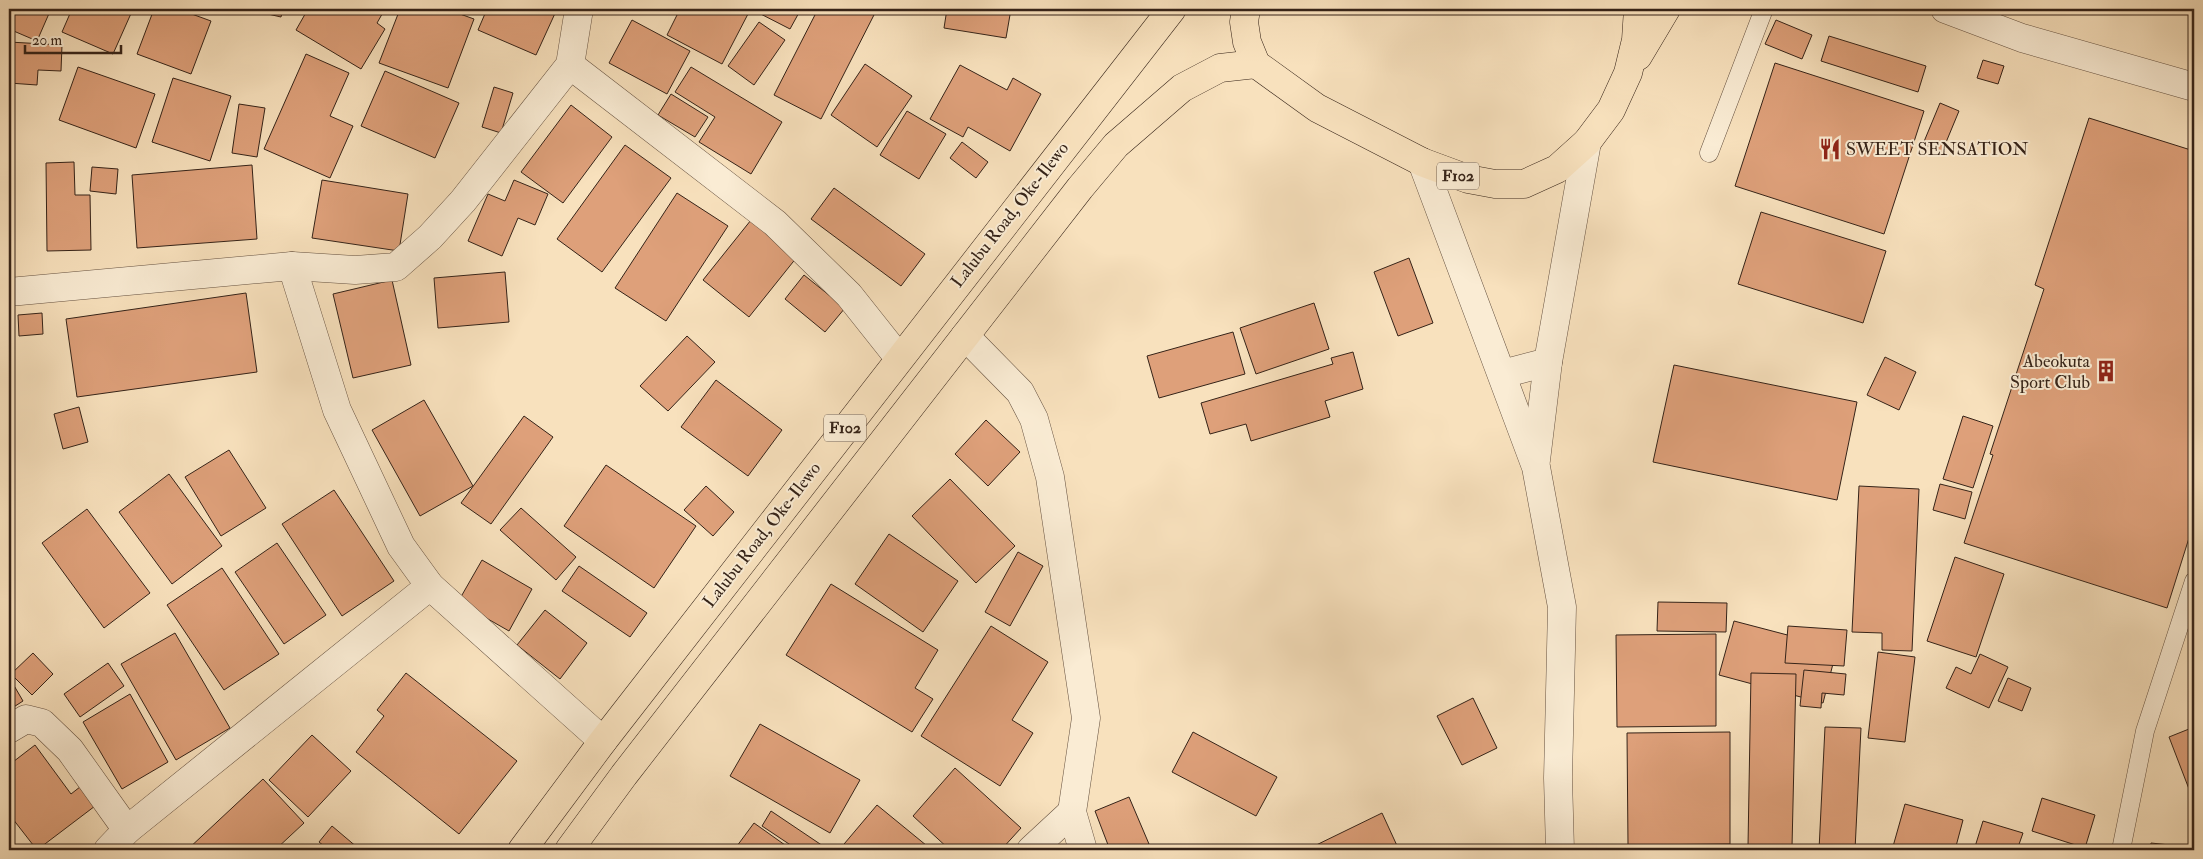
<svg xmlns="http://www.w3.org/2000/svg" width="2203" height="859" viewBox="0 0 2203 859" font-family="'IM FELL Double Pica',serif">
  <rect width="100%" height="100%" fill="#f8e1bd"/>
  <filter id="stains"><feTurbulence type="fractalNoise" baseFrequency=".004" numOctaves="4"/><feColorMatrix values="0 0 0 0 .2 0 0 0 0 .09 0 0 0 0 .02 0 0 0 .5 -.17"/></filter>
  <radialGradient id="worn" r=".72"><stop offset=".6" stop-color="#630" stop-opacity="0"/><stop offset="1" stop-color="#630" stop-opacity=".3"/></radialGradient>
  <g fill="#dea07a" stroke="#352318">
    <polygon points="9,9 51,9 37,41 9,29"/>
    <polygon points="72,9 133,9 113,54 62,32"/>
    <polygon points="154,9 178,9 211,21 191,74 137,54"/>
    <polygon points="246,9 283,9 281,17"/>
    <polygon points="308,9 385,9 377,23 385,29 361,69 296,30"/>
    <polygon points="400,9 446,9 474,19 448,88 379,63"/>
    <polygon points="487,9 557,9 536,55 478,30"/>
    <polygon points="680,9 738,9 748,14 722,64 667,35"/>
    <polygon points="751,9 801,9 790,29"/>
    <polygon points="818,9 877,9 821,119 774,95"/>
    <polygon points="947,9 1011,9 1006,38 944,28"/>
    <polygon points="632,20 690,51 667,94 609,63"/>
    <polygon points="1776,20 1812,35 1802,59 1765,44"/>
    <polygon points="759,22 785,40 754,85 728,66"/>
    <polygon points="1829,36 1926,66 1918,92 1821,61"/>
    <polygon points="9,42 62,45 61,71 38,70 37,85 9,83"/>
    <polygon points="306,54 349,73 330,116 353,126 330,178 264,149"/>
    <polygon points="1983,60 2004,66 1998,84 1977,78"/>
    <polygon points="1775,63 1924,111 1884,234 1735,186"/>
    <polygon points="865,64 912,96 877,147 831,115"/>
    <polygon points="960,65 1007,90 1013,78 1041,94 1010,151 968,127 963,137 930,119"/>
    <polygon points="78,67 155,94 136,148 59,120"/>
    <polygon points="691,67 782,122 751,174 699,142 715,117 675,92"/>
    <polygon points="385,71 459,103 435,158 361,126"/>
    <polygon points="173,78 231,96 210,161 152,142"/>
    <polygon points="494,87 513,93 501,133 482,127"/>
    <polygon points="671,94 708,117 695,137 658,115"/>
    <polygon points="1940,103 1959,111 1942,152 1923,144"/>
    <polygon points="239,104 265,108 257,157 232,153"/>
    <polygon points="571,105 612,137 563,203 521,172"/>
    <polygon points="907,111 946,134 919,179 880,155"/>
    <polygon points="2089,118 2194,151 2194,522 2167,608 1964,543 1993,455 1990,454 2044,289 2035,285"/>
    <polygon points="962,142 988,162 976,178 950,158"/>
    <polygon points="625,145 671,178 602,272 557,239"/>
    <polygon points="74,162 75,195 90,195 91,250 47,251 46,163"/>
    <polygon points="252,165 257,239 137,248 132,175"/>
    <polygon points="92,167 118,169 116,194 90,191"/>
    <polygon points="322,180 408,194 399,251 312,238"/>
    <polygon points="514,180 548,194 535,225 518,218 502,256 468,241 488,194 505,201"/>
    <polygon points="834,188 925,254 901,286 811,219"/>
    <polygon points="677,193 728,226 666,321 615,288"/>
    <polygon points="1761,212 1886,251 1863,323 1738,284"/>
    <polygon points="751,220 797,257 749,317 703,280"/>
    <polygon points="1409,258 1433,323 1398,336 1374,272"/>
    <polygon points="505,272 509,322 438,328 434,278"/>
    <polygon points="804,275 845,308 825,332 785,299"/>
    <polygon points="392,280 411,365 353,378 333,294"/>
    <polygon points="246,293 257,372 77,397 66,319"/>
    <polygon points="1314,303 1329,349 1256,374 1240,328"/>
    <polygon points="42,313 43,334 19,336 18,315"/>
    <polygon points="1233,332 1245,374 1159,398 1147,356"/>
    <polygon points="687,336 715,362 668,411 640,386"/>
    <polygon points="1353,352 1363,389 1325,401 1330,417 1251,441 1246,424 1210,434 1201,403 1333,364 1331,358"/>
    <polygon points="1885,357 1916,372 1899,410 1867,395"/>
    <polygon points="1674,365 1857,402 1837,500 1653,462"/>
    <polygon points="716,380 782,430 748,476 681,427"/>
    <polygon points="424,400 473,486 420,516 372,430"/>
    <polygon points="79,407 88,442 63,449 54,414"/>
    <polygon points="524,416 553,437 491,524 461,503"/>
    <polygon points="1963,416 1993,426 1973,488 1943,479"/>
    <polygon points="986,420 1020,452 988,486 955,454"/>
    <polygon points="229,450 266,508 221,536 185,477"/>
    <polygon points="606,465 696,526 654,588 564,526"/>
    <polygon points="169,474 222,546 172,584 119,512"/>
    <polygon points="950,479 1015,546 976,583 912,516"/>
    <polygon points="1940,484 1972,492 1965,519 1933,510"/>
    <polygon points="706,486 734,512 713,536 684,510"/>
    <polygon points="1859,486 1919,489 1912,651 1882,650 1882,633 1852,632"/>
    <polygon points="334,490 394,581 342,616 282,524"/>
    <polygon points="521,508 576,557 556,580 500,530"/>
    <polygon points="87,509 150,593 104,628 42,543"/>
    <polygon points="889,534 958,581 923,632 855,584"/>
    <polygon points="277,543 326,615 284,644 235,572"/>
    <polygon points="1018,552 1043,566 1010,626 985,612"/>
    <polygon points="1955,557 2004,574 1976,657 1927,641"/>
    <polygon points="482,560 532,589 509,631 458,602"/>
    <polygon points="579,566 647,613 630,637 562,591"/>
    <polygon points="222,568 279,654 224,690 167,605"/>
    <polygon points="831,584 938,650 915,688 933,699 912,732 786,655"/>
    <polygon points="1658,602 1727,603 1726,632 1657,631"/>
    <polygon points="545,610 587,643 560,679 517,645"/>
    <polygon points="1734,621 1837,648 1823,703 1719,675"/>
    <polygon points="991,626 1048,662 1012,720 1033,733 1000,786 921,736"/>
    <polygon points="1788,626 1847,630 1844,666 1785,663"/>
    <polygon points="175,633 230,728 176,760 121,664"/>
    <polygon points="1716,634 1716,726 1617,727 1616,635"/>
    <polygon points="1878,652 1915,657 1905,742 1868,738"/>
    <polygon points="33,653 53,674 32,695 11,674"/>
    <polygon points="1980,654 2008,667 1989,708 1946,688 1956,667 1971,674"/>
    <polygon points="108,663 124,686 80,717 64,694"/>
    <polygon points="1804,670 1846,674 1844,695 1822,693 1821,708 1800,706"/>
    <polygon points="406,673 517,761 459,834 356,752 384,716 377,710"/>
    <polygon points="1751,673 1796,674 1792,847 1748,846"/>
    <polygon points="9,677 23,701 9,710"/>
    <polygon points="2008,678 2031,688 2022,711 1998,701"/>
    <polygon points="130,694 168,762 122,789 83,722"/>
    <polygon points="1473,698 1497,748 1462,765 1437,716"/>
    <polygon points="760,724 860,780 830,833 730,776"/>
    <polygon points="1825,727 1861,728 1855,850 1819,850"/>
    <polygon points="2194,727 2194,802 2169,737"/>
    <polygon points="1193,732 1277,777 1256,816 1172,772"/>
    <polygon points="1730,732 1730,844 1628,845 1627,733"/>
    <polygon points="312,735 351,771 308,817 269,780"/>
    <polygon points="35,745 71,794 85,783 99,803 37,850 9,814 9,765"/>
    <polygon points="955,768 1021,828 1001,850 950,850 913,816"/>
    <polygon points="263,779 304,823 275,850 187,850"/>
    <polygon points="1129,797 1149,844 1135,850 1110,850 1095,811"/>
    <polygon points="2042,798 2095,815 2085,848 2032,831"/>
    <polygon points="1905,804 1963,820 1955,850 1892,850"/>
    <polygon points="877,805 932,850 839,850"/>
    <polygon points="771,811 826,848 825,850 798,850 762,826"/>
    <polygon points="1382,813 1399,850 1306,850"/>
    <polygon points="1983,821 2023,833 2017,850 1974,850"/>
    <polygon points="754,823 792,850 734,850"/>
    <polygon points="332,826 358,848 356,850 329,850 319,842"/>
    <polygon points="2151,843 2179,846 2179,850 2150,850"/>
  </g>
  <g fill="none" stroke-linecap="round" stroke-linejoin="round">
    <g stroke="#665241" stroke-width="19">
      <g id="lane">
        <polyline points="1709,153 1764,9"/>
        <polyline points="2121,850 2145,731 2194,581"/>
      </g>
    </g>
    <g stroke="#665241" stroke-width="29">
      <g id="street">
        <polyline points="1945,9 2022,38 2194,87"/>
        <polyline points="570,65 775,223 849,295 899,358"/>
        <polyline points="1422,162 1536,467 1562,607 1558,778 1560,850"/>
        <polyline points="292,266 337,410 401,546 430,586 603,741"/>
        <polyline points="9,292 292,266 355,270 396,267 430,237 463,201 570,65 579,9"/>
        <polyline points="965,336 1020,392 1034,419 1050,477 1086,718 1072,812 1083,850"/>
        <polyline points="1502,374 1548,362"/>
        <polyline points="1536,460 1548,362 1587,142"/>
        <polyline points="9,729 26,719 42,723 70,750 127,830"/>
        <polyline points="108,850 127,830 430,586"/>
        <polyline points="1031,850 1072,812"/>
      </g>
    </g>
    <g stroke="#352318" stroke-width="29">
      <g id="primary">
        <polyline points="1246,9 1244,22 1247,42 1256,64 1317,108 1422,162 1468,179 1495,184 1524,184 1557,169 1587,142 1611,110 1628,73 1636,40 1638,9"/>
        <polyline points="1638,56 1666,9"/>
        <polyline points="522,850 603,741 1172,9"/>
        <polyline points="569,850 624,775 1080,188 1116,145 1182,88 1220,68 1256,64"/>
      </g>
    </g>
    <use href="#lane" stroke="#faecd4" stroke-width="18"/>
    <use href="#street" stroke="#faecd4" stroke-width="28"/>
    <use href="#primary" stroke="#f8e1bd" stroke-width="28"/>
  </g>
  <defs>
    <g id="restaurant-bare" transform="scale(1.725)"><path d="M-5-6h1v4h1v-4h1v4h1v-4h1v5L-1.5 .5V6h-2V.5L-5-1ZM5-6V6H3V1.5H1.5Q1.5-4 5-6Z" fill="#8f2418" stroke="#faecd4" stroke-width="2.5" paint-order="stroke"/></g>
    <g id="building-bare" transform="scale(1.725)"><path d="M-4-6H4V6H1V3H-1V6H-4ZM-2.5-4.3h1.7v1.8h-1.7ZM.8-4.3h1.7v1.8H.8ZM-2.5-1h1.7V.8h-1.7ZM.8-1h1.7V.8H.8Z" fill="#8f2418" stroke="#faecd4" stroke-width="2.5" paint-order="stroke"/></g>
  </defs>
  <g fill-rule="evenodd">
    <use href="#restaurant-bare" x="1830" y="149"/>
    <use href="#building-bare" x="2106" y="371"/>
  </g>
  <g text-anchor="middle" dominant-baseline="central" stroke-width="4" stroke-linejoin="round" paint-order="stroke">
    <g fill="#faecd4" stroke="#705f50" stroke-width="1">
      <rect x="1437" y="162.5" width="42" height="27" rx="4"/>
      <rect x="824" y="414.5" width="42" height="27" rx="4"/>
    </g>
    <g font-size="16" font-weight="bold" fill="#352318">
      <text x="1458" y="176">F102</text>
      <text x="845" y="428">F102</text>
    </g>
    <g font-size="18" fill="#352318" stroke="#faecd4" text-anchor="start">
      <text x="1846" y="149">SWEET SENSATION</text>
      <text x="2090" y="361" text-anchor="end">Abeokuta<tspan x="2090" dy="21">Sport Club</tspan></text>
    </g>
    <g font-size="18" fill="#352318" stroke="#faecd4">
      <text transform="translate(1010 215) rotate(-52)">Lalubu Road, Oke-Ilewo</text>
      <text transform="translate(762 535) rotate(-52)">Lalubu Road, Oke-Ilewo</text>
    </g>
  </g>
  <rect width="2203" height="859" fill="none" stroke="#f8e1bd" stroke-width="30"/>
  <rect x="10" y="10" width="2183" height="839" fill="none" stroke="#352318" stroke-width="2.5"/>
  <rect x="15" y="15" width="2173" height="829" fill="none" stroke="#352318"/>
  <path d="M25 45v8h96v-8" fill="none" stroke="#352318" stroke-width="2.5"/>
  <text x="32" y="45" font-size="15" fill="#352318" stroke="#faecd4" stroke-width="4" paint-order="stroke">20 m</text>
  <rect width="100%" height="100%" filter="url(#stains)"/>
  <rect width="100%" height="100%" fill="url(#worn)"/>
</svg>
